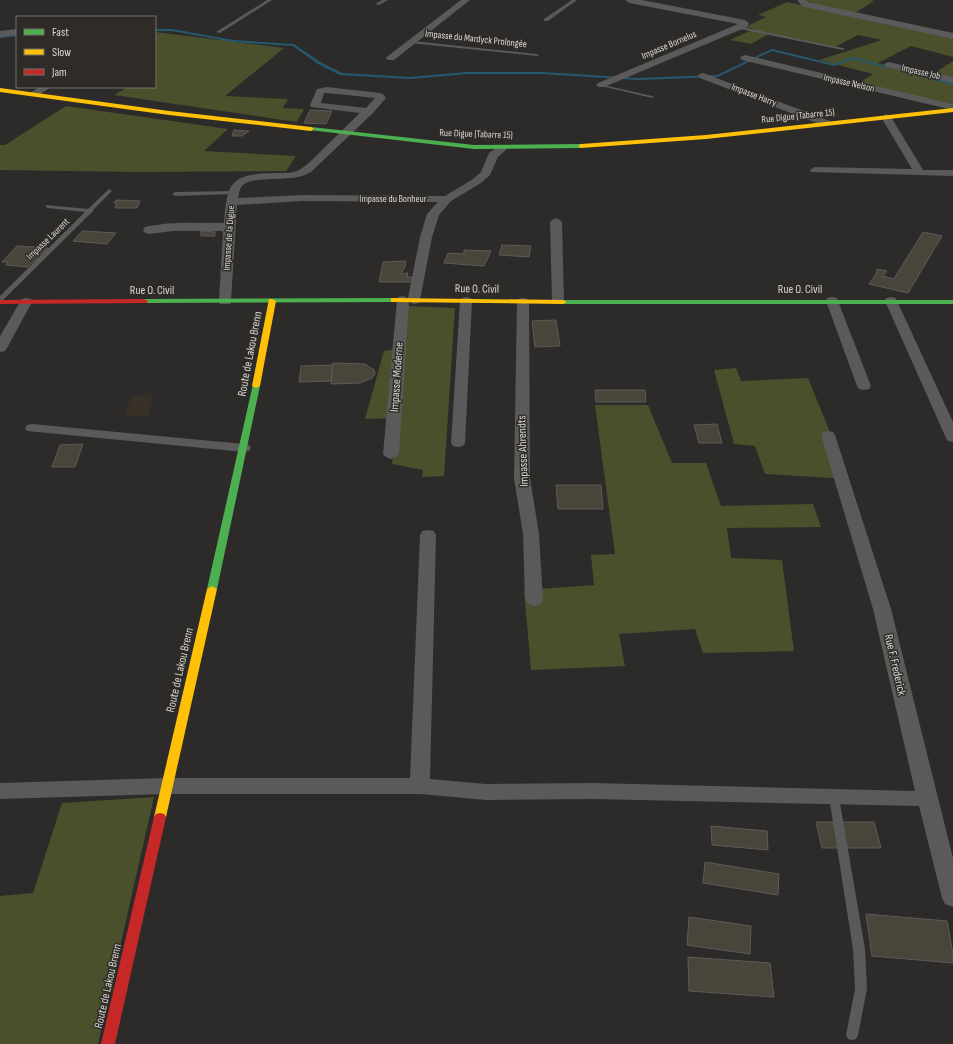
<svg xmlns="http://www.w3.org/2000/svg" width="953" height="1044" viewBox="0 0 953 1044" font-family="'Sofia Sans Condensed',sans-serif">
  <rect width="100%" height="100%" fill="#2d2b29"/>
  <polygon fill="#363026" points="154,395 148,416 125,416 131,396"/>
  <g fill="#4a4f2c">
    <polygon points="808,0 871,0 874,1 853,14 805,1"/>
    <polygon points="787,2 953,37 953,57 911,46 878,63 930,76 953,61 953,104 857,84 873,74 819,60 882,40 858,35 833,48 769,34 751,44 730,40 754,29 745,27 766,17 758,15"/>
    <polygon points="155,32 284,48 225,96 288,99 283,108 304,109 297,122 114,95 128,87 155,87"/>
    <polygon points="66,106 228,129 204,151 296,156 286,171 137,172 0,170 0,145 5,145"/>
    <polygon points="405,306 455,308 444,476 422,477 423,470 392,464 398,418 365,419 384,351 396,349"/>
    <polygon points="736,368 741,381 808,378 849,479 765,474 755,446 734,444 714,370"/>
    <polygon points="595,405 648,405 672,463 706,463 721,506 813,504 821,527 727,528 731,558 782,560 794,651 703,653 695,629 619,634 625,666 531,670 524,590 594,585 591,555 615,554"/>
    <polygon points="154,797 98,1044 0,1044 0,896 33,893 62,803"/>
  </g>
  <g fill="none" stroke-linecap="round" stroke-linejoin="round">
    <g fill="#265870" fill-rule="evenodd">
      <polygon points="155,29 172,29 233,40 294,44 320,62 342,73 410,77 467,72 542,72 638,78 717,75 772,49 834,64 853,57 893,68 891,69 853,59 834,66 772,51 718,77 638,80 542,74 467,74 410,79 340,75 318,64 293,46 233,42 172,31 155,31"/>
      <polygon points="17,34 17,36 0,38 0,36"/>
      <polygon points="911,72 953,83 953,85 911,74"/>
    </g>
  </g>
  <g fill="#4a453b" stroke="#5d5b59">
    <polygon points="310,110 332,111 326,124 304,123"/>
    <polygon points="234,130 249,131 242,136 232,136"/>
    <polygon points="116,200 140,201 137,208 115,208 117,203 114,203"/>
    <polygon points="82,231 116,233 107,244 73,241"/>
    <polygon points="201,231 215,232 215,236 201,236"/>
    <polygon points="923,232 942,236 908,293 869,284 876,274 877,269 887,271 883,276 894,279"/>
    <polygon points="502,245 531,246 529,257 499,255"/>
    <polygon points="17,246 48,248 28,267 6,265 8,262 2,262"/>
    <polygon points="464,250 491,251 484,266 444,263 448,253 464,254"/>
    <polygon points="406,261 405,266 401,274 408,273 407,277 414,277 415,282 379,282 383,262"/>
    <polygon points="556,320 560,346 535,347 532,321"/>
    <polygon points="333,363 365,364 374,370 375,374 372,378 360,383 331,384"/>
    <polygon points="333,365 331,381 299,382 301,366"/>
    <polygon points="595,390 645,390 646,402 596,402"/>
    <polygon points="717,424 722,443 699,443 694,425"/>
    <polygon points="83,444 75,467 52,467 60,445"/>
    <polygon points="556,485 601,485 603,509 558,509"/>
    <polygon points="816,822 874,822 881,848 822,848"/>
    <polygon points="711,826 767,831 768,850 712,845"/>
    <polygon points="705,862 779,874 778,895 703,883"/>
    <polygon points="866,914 947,921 953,954 953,963 872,956"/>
    <polygon points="689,917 751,926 750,954 687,945"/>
    <polygon points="688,957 770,963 774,997 689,991"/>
  </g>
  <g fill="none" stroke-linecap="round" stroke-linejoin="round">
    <g fill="#595a59" fill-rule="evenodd">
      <polygon points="267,0 272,0 220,33 216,32"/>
      <polygon points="382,0 388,0 379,5 375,4"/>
      <polygon points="572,0 577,0 548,21 544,21 544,19"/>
      <polygon points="737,26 843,48 845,49 843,50 735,28 735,26"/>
      <polygon points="412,41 537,54 539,55 537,56 410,43 410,42"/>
      <polygon points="599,84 652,96 654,97 652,98 601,86 599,86"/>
      <polygon points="109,189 112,191 93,210 93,212 91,213 2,301 0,302 0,296 85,212 48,208 46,207 46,205 88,209"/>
      <polygon points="234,191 237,193 236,194 175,196 172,194 175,192"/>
      <polygon points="834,793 838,794 839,797 865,949 867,989 858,1035 856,1039 852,1040 848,1039 846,1035 855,989 853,949 829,797 830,794"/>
    </g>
    <g fill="#595a59" fill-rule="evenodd">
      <polygon points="461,0 470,0 394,60 388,60 386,58 388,56"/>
      <polygon points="625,0 642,0 745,20 749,23 747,27 604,87 598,87 596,85 598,83 738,24 629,3"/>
      <polygon points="797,0 806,0 808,2 953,33 953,39 805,7 802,6"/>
      <polygon points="17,29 17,35 0,37 0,31"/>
      <polygon points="745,55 953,104 953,110 742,60 740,58 742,56"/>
      <polygon points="889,62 953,77 953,83 886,67 884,65 886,63"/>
      <polygon points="703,73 830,121 831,123 830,125 822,125 700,78 698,76 700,74"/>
      <polygon points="39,87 51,87 37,96 31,96 29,94"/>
      <path d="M 327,87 L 380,93 L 383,94 L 386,98 L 373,113 L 311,172 C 293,184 253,174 242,186 C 239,189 239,195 238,198 L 303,195 L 445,196 L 473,179 L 481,172 L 489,153 L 500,145 L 508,145 L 509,147 L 498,157 L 490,175 L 481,183 L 451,201 L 439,215 L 432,237 L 420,300 L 419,303 L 414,304 L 409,302 L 399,454 L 396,457 L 391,459 L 386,457 L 383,454 L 397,300 L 398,297 L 403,296 L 408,298 L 420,237 L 427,214 L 438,202 L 303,201 L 237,205 L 231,301 L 230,304 L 220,304 L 219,301 L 223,231 L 173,231 L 149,234 L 145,233 L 143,230 L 145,227 C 170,221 198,223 224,223 C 227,181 231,174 275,173 C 283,173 292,174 299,170 C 308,165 315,157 322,150 C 335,138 347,125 360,113 L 311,107 L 310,105 L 317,89 ZM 324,93 L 327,93 L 375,98 L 366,108 L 321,103 Z"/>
      <polygon points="886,114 891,117 923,170 953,170 953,176 811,172 810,170 815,167 912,169 881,117"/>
      <polygon points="556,218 560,220 562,222 564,301 563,304 553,304 552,301 550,222 552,220"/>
      <polygon points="466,297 471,298 472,301 465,443 463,446 458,447 453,446 451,443 460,301 461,298"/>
      <polygon points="832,297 837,298 838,301 871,386 869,389 864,390 859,389 857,386 826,301 827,298"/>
      <polygon points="891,297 896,298 897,301 953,422 953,442 948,441 946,438 885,301 886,298"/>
      <polygon points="26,298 31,299 32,302 7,348 5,351 0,352 0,336 20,302 21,299"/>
      <polygon points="523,298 528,299 529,302 530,478 539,534 543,600 540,604 534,606 528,604 525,600 523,534 514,478 517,302 518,299"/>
      <polygon points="32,424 244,444 249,445 251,448 249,451 244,452 27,431 25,428 27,425"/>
      <polygon points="828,431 833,432 835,435 891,609 953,858 953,907 945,904 942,898 919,806 593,799 486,800 420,794 165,794 0,799 0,783 165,778 410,778 420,535 422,531 428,530 434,531 436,535 430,779 486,784 593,783 915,791 873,609 821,435 823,432"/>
    </g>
    <g fill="#4caf50" fill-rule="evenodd">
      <polygon points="311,127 474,145 581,144 584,146 581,148 474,149 309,130 309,128"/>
      <polygon points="394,298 397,298 397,302 144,303 140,301 144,299"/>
      <polygon points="560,300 953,300 953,304 563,304 559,302"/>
      <polygon points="253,384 259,384 260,386 217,589 212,592 207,589"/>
    </g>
    <g fill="#ffc107" fill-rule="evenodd">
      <polygon points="0,88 169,111 311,127 314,129 311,131 169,115 0,92"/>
      <polygon points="953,108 953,112 706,139 581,148 578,146 581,144 706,135"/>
      <polygon points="391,298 563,300 567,302 563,304 394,302 391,302"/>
      <polygon points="269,299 272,299 276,301 260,386 256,388 252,386"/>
      <polygon points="212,586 217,589 166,817 164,820 160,821 156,820 154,817 207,589"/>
    </g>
    <g fill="#c62828" fill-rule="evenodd">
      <polygon points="144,299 148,301 147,303 0,304 0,300"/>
      <polygon points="160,813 164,814 166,817 115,1044 101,1044 154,817 156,814"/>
    </g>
  </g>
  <g text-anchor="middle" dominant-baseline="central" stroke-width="3" stroke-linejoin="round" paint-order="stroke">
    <g font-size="10" fill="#d8d6d3" stroke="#2f2c27">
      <text transform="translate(476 39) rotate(6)">Impasse du Mardyck Prolongée</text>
      <text transform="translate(669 45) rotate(-23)">Impasse Bornelus</text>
      <text transform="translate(921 72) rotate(13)">Impasse Job</text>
      <text transform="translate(849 83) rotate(13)">Impasse Nelson</text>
      <text transform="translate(754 95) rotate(21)">Impasse Harry</text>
      <text transform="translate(798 116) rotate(-6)">Rue Digue (Tabarre 15)</text>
      <text transform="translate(476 134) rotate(2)">Rue Digue (Tabarre 15)</text>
      <text x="393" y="199">Impasse du Bonheur</text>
      <text transform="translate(229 238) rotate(-86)">Impasse de la Digue</text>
      <text transform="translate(48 239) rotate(-44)">Impasse Laurent</text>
    </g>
    <g font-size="12" fill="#d8d6d3" stroke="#2f2c27">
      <text transform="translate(477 289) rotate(1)">Rue O. Civil</text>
      <text x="800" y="289">Rue O. Civil</text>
      <text x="152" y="290">Rue O. Civil</text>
      <text transform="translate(250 354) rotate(-79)">Route de Lakou Brenn</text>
      <text transform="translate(397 377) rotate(-86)">Impasse Moderne</text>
      <text transform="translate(523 451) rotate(-92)">Impasse Ahrendts</text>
      <text transform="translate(895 665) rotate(77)">Rue F. Frederick</text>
      <text transform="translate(180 670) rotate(-77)">Route de Lakou Brenn</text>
      <text transform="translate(108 986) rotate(-77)">Route de Lakou Brenn</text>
    </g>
  </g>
  <rect x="16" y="16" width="140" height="72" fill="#2f2c27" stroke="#73706c"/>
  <rect x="24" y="29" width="20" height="6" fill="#4caf50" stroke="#73706c"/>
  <text x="52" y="36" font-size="12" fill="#d8d6d3">Fast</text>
  <rect x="24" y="49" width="20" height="6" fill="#ffc107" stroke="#73706c"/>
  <text x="52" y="56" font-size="12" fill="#d8d6d3">Slow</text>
  <rect x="24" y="69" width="20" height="6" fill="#c62828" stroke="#73706c"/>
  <text x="52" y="76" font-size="12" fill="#d8d6d3">Jam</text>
</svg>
